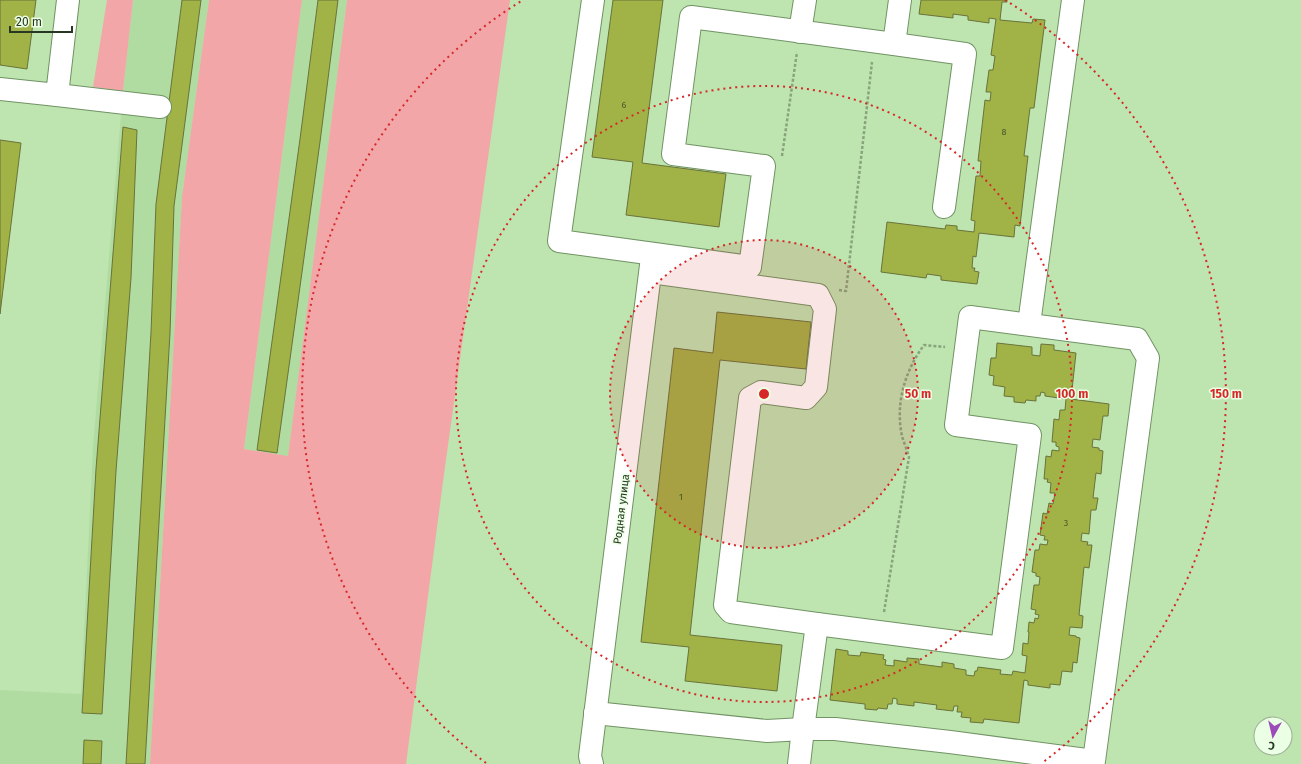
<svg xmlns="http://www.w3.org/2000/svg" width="1301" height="764" font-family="'Fira Sans',sans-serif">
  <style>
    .built { fill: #b1dca1 }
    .green { fill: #f2a6a8 }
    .building { fill: #a1b247; stroke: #69733a }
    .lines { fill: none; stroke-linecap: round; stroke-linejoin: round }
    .minor-casing { stroke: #709363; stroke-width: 24 }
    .path { stroke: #87a47c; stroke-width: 2.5; stroke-dasharray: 3 2; stroke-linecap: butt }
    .minor { stroke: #fff; stroke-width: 22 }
    .ring { fill: none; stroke: #d62828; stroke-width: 2; stroke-dasharray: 2 4 }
    .labels { text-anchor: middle; stroke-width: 3; stroke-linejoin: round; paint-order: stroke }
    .number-label { font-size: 9px; fill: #46562c }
    .street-label { font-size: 11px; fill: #283723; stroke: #ebffe4 }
    .centre { fill: #d62828; stroke: #ebffe4; stroke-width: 2 }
    .ring-label { font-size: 12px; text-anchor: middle; font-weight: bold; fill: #d62828; stroke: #ebffe4; stroke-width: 3; stroke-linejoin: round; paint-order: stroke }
  </style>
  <rect width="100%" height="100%" fill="#bee4b0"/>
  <g class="built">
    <path d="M133 0H209L182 197 150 764H0V690L81 694 93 447 123 91Z"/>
    <path d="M302 0H347L288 456 244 449Z"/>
  </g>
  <g class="green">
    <path d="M107 0H133L123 91 93 87Z"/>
    <path d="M209 0H302L244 449 288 456 347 0H510L444 474 406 764H150L182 197Z"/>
  </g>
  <g class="building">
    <path d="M0 0H36L27 69 0 65Z"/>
    <path d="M182 0H201L174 206 170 333 145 764H126L151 332 156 204Z"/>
    <path d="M318 0H338L320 142 277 453 257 450 300 139Z"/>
    <path d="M613 0H663L642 163 726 174 719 227 626 215 633 162 592 157Z"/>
    <path d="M921 0H1007V2H1002L1000 20 1032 23 1033 19 1045 20 1034 108H1030L1024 156H1028L1020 226 1015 225 1014 237 979 233 976 257 973 256 972 268H975L974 271 979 272 977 284 941 280V276L927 274 926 278 881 272 887 222 945 229 946 225 957 226V230L974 232 975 221 971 220 976 176H980L981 161H978L985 100 990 101 991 92H986L989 70H993L995 56 991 55 996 19 989 18V23L968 20V16L953 14V18L919 14Z"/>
    <path d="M123 127 137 130 131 278 116 471 102 714 82 713 96 469Z"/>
    <path d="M0 140 21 143 0 314Z"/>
    <path d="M717 312 811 322 806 369 720 360 690 635 782 645 777 691 685 681 689 647 641 642 674 348 713 353Z"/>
    <path d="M997 343 1032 347V355L1040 356 1041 344 1054 345V350L1076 353 1071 399 1109 404 1108 416H1103L1100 440 1093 439 1092 447 1099 448V450L1103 451 1101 474 1096 473 1093 498H1098L1096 510H1091L1089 534 1082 533 1081 541 1088 542 1087 545H1092L1089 568 1084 567 1079 615 1083 616 1082 628 1070 627 1069 635 1076 636V637L1080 638 1077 663 1073 662 1072 672 1062 671 1060 685 1050 684V688L1028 685V681L1024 680 1019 723 984 719 983 723 970 722 971 718 961 717 962 712H957L958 706H954L953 711 936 709 937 705 914 702V706L897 704V699L893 698 892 704H888L887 709 878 708 877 710 865 709V704L830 700 836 649 848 651V655L860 656 861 652 884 655 883 659 886 660 885 665 894 666V660L907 662V658L919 659V664L942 667V662L954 664V668L966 670V675L974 676 975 671H977L978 667 1001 670 1000 674 1012 675 1013 671 1025 673 1027 656 1022 655 1023 643 1028 644 1029 632H1028L1029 622 1034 623 1035 618 1038 619 1039 615 1035 614 1036 610 1031 609 1034 585H1039L1040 577 1036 576V573L1032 572 1035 550H1039L1040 544 1047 545 1048 540H1044L1045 536 1040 535 1043 513 1047 514 1049 503 1053 504 1055 493H1050L1051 483 1047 482 1048 479H1044L1046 456 1051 457 1052 450 1059 451V447L1056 446V442H1052L1054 419 1059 420 1060 410H1065L1066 399 1045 396V393L1041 392 1040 396H1036V401L1026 400 1025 403 1014 402V397L1004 396 1005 387 993 385 994 376 989 375 991 358H996Z"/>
    <path d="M84 740 102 741 101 764H83Z"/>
  </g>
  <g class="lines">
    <g class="minor-casing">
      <g id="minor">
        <path d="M593 0 559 241 750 267 764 166 673 154 691 17 894 44 900 0"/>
        <path d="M800 32 805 0"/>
        <path d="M894 44 965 54 944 207"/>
        <path d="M0 89 57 95 68 0"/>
        <path d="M57 95 160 107"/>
        <path d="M651 272 818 295 825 309 816 387 806 398 761 392 750 398 725 605 731 612 817 624"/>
        <path d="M970 317 1137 339 1148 358 1094 761 950 742 835 729H803L817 624 1002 648 1030 435 956 425Z"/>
        <path d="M1029 324 1073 0"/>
        <path d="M595 713 767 731 803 729 799 764"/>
        <path d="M592 764 590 756 652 257"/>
      </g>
    </g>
    <g class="path">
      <path d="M782 156 797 52"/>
      <path d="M839 290 846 291 872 62"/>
      <path d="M884 612 909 457C907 450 904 443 902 436 895 403 905 371 924 345L945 347"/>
    </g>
    <use href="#minor" class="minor"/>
  </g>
  <circle cx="764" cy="394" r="154" fill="#d62828" fill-opacity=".12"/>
  <g class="ring">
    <circle cx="764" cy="394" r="154"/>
    <circle cx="764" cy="394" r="308"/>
    <path d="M486 763A462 462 0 0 1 523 0M1005 0A462 462 0 0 1 1042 763"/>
  </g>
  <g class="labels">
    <g class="number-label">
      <text x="624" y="108">6</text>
      <text x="1004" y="135">8</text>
      <text x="681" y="500">1</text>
      <text x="1066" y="526">3</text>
    </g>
    <g class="street-label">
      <text transform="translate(621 509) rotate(-83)" y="4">Родная улица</text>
    </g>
  </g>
  <circle cx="764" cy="394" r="6" class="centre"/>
  <g class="ring-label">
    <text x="918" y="398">50 m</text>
    <text x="1072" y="398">100 m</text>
    <text x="1226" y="398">150 m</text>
  </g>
  <g transform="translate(1273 736) rotate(188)"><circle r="19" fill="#ebffe4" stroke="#9daf97"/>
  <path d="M0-3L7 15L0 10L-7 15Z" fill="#9e4ab9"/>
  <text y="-6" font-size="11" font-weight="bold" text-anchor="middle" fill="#283723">С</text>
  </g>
  <path d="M10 26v6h62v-6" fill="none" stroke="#283723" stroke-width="2"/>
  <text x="16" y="26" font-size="12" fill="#283723" stroke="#ebffe4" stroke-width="3" paint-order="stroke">20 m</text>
</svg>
